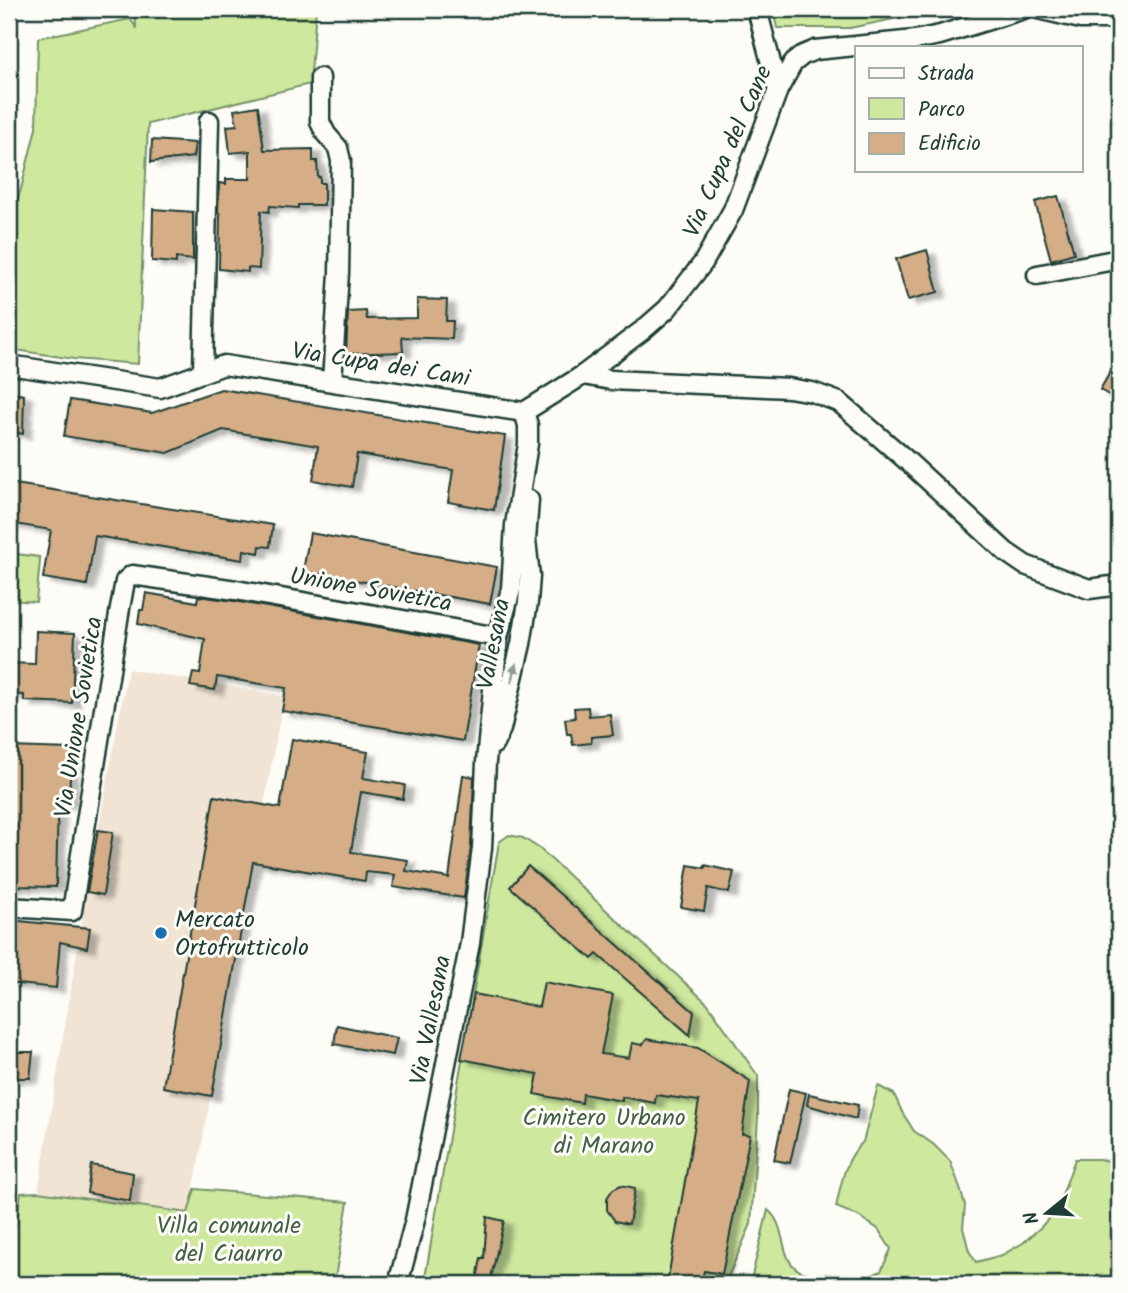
<svg xmlns="http://www.w3.org/2000/svg" width="1128" height="1293" font-family="Kalam,sans-serif">
  <style>
    .built { fill: #f1e4d5 }
    .green { fill: #cee89e; stroke: #769269; stroke-width: 2 }
    .building { fill: #d5ad86; stroke: #1f3d34; stroke-width: 2; filter: url(#shadow) }
    .lines { fill: none; stroke-linecap: round; stroke-linejoin: round }
    .street-casing { stroke: #1f3d34; stroke-width: 23 }
    .street { stroke: #fdfcf7; stroke-width: 18 }
    .oneway { fill: #8e9c96 }
    .poi-dot { fill: #1f6fb2; stroke: #fdfcf7; stroke-width: 2.5 }
    .labels { text-anchor: middle; stroke-width: 6; stroke-linejoin: round; paint-order: stroke }
    .street-label { font-size: 24px; fill: #1f3d34; stroke: #fdfcf7 }
    .poi-label { font-size: 24px; fill: #1f3d34; stroke: #fdfcf7; text-anchor: start }
    .park-label { font-size: 24px; fill: #425f49; stroke: #fdfcf7 }
  </style>
  <defs>
    <filter id="shadow"><feDropShadow dx="8" dy="4.5" stdDeviation="2" flood-color="#0004"/></filter>
  </defs>
  <rect width="100%" height="100%" fill="#fdfcf7"/>
  <filter id="ink" filterUnits="userSpaceOnUse"><feTurbulence type="fractalNoise" baseFrequency=".0143" numOctaves="2"/><feDisplacementMap in="SourceGraphic" scale="14" xChannelSelector="R" yChannelSelector="G"/><feConvolveMatrix kernelMatrix="1 2 1 2 8 2 1 2 1" color-interpolation-filters="sRGB"/></filter>
  <g filter="url(#ink)">
    <path class="built" d="M128 669 284 696 189 1214 38 1192 86 896Z"/>
    <g class="green">
      <path d="M135 9H316L310 84 148 124 138 364 74 359 9 349V225L21 189 36 128 38 38 130 19 136 27Z"/>
      <path d="M773 9H942L850 28H777Z"/>
      <path d="M9 553 39 557 40 561 36 602 9 600Z"/>
      <path d="M509 835 523 838 540 849 708 1004 758 1076V1117L751 1224 725 1284H424L499 842Z"/>
      <path d="M878 1086 894 1094 902 1112 914 1131 933 1144 950 1161 958 1182 965 1205 963 1228 969 1251 976 1262 1002 1255 1023 1243 1041 1227 1057 1209 1075 1159H1099L1119 1163V1284H1101L1098 1280 1072 1284H750L768 1210C783 1222 781 1244 789 1260 799 1279 821 1273 838 1275 845 1276 853 1279 860 1278 867 1277 875 1274 881 1271L891 1249 878 1229 858 1216 836 1207C841 1184 845 1158 863 1142Z"/>
      <path d="M195 1189 348 1202 334 1284H9V1268L21 1193 38 1192 188 1213Z"/>
    </g>
    <g class="building">
      <path d="M258 106 264 150 313 149V161H317L318 177H320V183H324V205H298V208L270 206 269 212 261 211 259 269 248 268V272L219 269 220 213H218L219 183 226 184V179H250V151L230 153 227 126 237 125 234 110Z"/>
      <path d="M152 140 195 143 193 157 151 162Z"/>
      <path d="M1058 196 1074 253 1051 260 1035 202Z"/>
      <path d="M153 209 193 212V260L176 258V263L152 261Z"/>
      <path d="M927 250 938 292 908 300 896 259Z"/>
      <path d="M417 299 447 300 446 321H453L452 339 402 337 403 352 346 354 348 312 366 311 367 319 417 318Z"/>
      <path d="M1119 356V401L1100 390Z"/>
      <path d="M221 389 505 436 494 510 448 502 453 470 357 454 352 487 313 480 318 446 223 430 168 453 64 436 70 400 152 413Z"/>
      <path d="M9 392 24 395 23 434 9 431Z"/>
      <path d="M9 483 273 525 270 547 260 546 259 553 244 550 243 560 95 536 87 585 43 578 51 530 9 523Z"/>
      <path d="M310 533 497 567 490 604 303 571Z"/>
      <path d="M146 593 197 602 198 596 234 601 479 645 463 741 282 711 286 688 217 677 215 690 190 686 193 673 200 674 205 639 138 624 140 610H143Z"/>
      <path d="M36 631 75 633 72 703 24 701V695L9 694V663L35 664Z"/>
      <path d="M588 707 589 716 610 714 613 735 591 737V743L573 745 571 734H567L565 719 575 718 574 708Z"/>
      <path d="M292 739 368 752 363 778 405 785 403 799 361 792 351 852 408 860 406 871 449 878 463 775 474 777 471 847 464 898 393 887 395 875 366 872 365 881 253 862 212 1096 163 1087 214 796 280 808Z"/>
      <path d="M9 747 71 749 69 803H58L56 887 9 886Z"/>
      <path d="M98 830 113 832 103 895 87 892Z"/>
      <path d="M688 865 705 868V865L734 872 729 893 708 888 704 911 681 907Z"/>
      <path d="M528 866 694 1012 690 1035 597 954 592 959 510 887Z"/>
      <path d="M9 920 90 928 87 948 60 942 56 988 9 983Z"/>
      <path d="M544 982 613 995 601 1054 629 1058 632 1043 642 1045 647 1039 698 1048 750 1081 742 1134 750 1135 722 1274 704 1271 701 1284H667L699 1101 656 1095 655 1103 622 1097V1101L583 1094 582 1103 534 1094 538 1074 461 1059 474 994 539 1007Z"/>
      <path d="M337 1025 397 1038 393 1055 334 1044Z"/>
      <path d="M9 1052H33L30 1078H9Z"/>
      <path d="M789 1089 806 1093 790 1163 774 1160Z"/>
      <path d="M809 1094 858 1105 856 1119 807 1105Z"/>
      <path d="M91 1165 133 1173 130 1201 87 1193Z"/>
      <path d="M621 1185 635 1188 629 1224 615 1221 607 1210V1198L613 1189Z"/>
      <path d="M487 1217 504 1221 490 1282 477 1279 481 1258H484Z"/>
    </g>
    <g class="lines">
      <g class="street-casing">
        <g id="street">
          <path d="M757 9 778 90"/>
          <path d="M1038 9 1081 19H1119"/>
          <path d="M320 78V122L326 134 338 148 341 161 339 273 332 381"/>
          <path d="M1037 275 1119 259"/>
          <path d="M9 365 160 388 224 365 524 412"/>
          <path d="M203 372 209 121"/>
          <path d="M583 375 611 380 789 388 812 392 839 402 904 458 1006 552 1025 565 1089 589 1119 585"/>
          <path d="M524 412 583 375 643 330 667 309 703 263 733 210 778 90 793 63 803 55 815 50 915 40 940 35 1024 9"/>
          <path d="M494 744 501 729 521 644 528 602 530 576 526 540 529 500"/>
          <path d="M9 907 72 911 119 614 125 581 132 575 236 590 498 637"/>
          <path d="M398 1284 415 1220 470 943 482 848 486 762 498 637 511 589 515 525 528 444V425L524 412"/>
        </g>
      </g>
      <use href="#street" class="street"/>
    </g>
    <defs><path id="oneway-solid" d="M-6-.8H1V-3.2L6.5 0L1 3.2V.8H-6Z" transform="scale(1.75)"/></defs>
    <use class="oneway" href="#oneway-solid" transform="translate(514 673) rotate(-76)"/>
  </g>
  <circle class="poi-dot" cx="161" cy="933" r="7"/>
  <g class="labels">
    <g class="street-label">
      <text transform="translate(727 151) rotate(-66)" y="8">Via Cupa del Cane</text>
      <text transform="translate(381 364) rotate(9)" y="8">Via Cupa dei Cani</text>
      <text transform="translate(371 589) rotate(10)" y="8">Unione Sovietica</text>
      <text transform="translate(493 644) rotate(-79)" y="8">Vallesana</text>
      <text transform="translate(78 717) rotate(-81)" y="8">Via Unione Sovietica</text>
      <text transform="translate(430 1020) rotate(-79)" y="8">Via Vallesana</text>
    </g>
    <g class="poi-label">
      <text x="175" y="927">Mercato<tspan x="175" dy="28">Ortofrutticolo</tspan></text>
    </g>
    <g class="park-label">
      <text x="604" y="1125">Cimitero Urbano<tspan x="604" dy="28">di Marano</tspan></text>
      <text x="229" y="1233">Villa comunale<tspan x="229" dy="28">del Ciaurro</tspan></text>
    </g>
  </g>
  <rect width="1128" height="1293" fill="none" stroke="#fdfcf7" stroke-width="35"/>
  <rect x="18" y="18" width="1093" height="1258" fill="none" stroke="#1f3d34" stroke-width="2.5" filter="url(#ink)"/>
  <rect x="855" y="46" width="228" height="126" fill="#fdfcf7" stroke="#a4b0a9" stroke-width="2"/>
  <rect x="869" y="68" width="35" height="10" fill="#fdfcf7" stroke="#a4b0a9" stroke-width="2"/>
  <text x="918" y="80" font-size="21" fill="#1f3d34">Strada</text>
  <rect x="869" y="98" width="35" height="21" fill="#cee89e" stroke="#a4b0a9" stroke-width="2"/>
  <text x="918" y="116" font-size="21" fill="#1f3d34">Parco</text>
  <rect x="869" y="133" width="35" height="21" fill="#d5ad86" stroke="#a4b0a9" stroke-width="2"/>
  <text x="918" y="150" font-size="21" fill="#1f3d34">Edificio</text>
  <g transform="translate(1047 1213) rotate(252)" stroke="#fdfcf7" stroke-width="5" paint-order="stroke">
  <path d="M0-5L12 26L0 18L-12 26Z" fill="#1f3d34"/>
  <text y="-10" font-size="19" font-weight="bold" text-anchor="middle" fill="#1f3d34">N</text>
  </g>
</svg>
